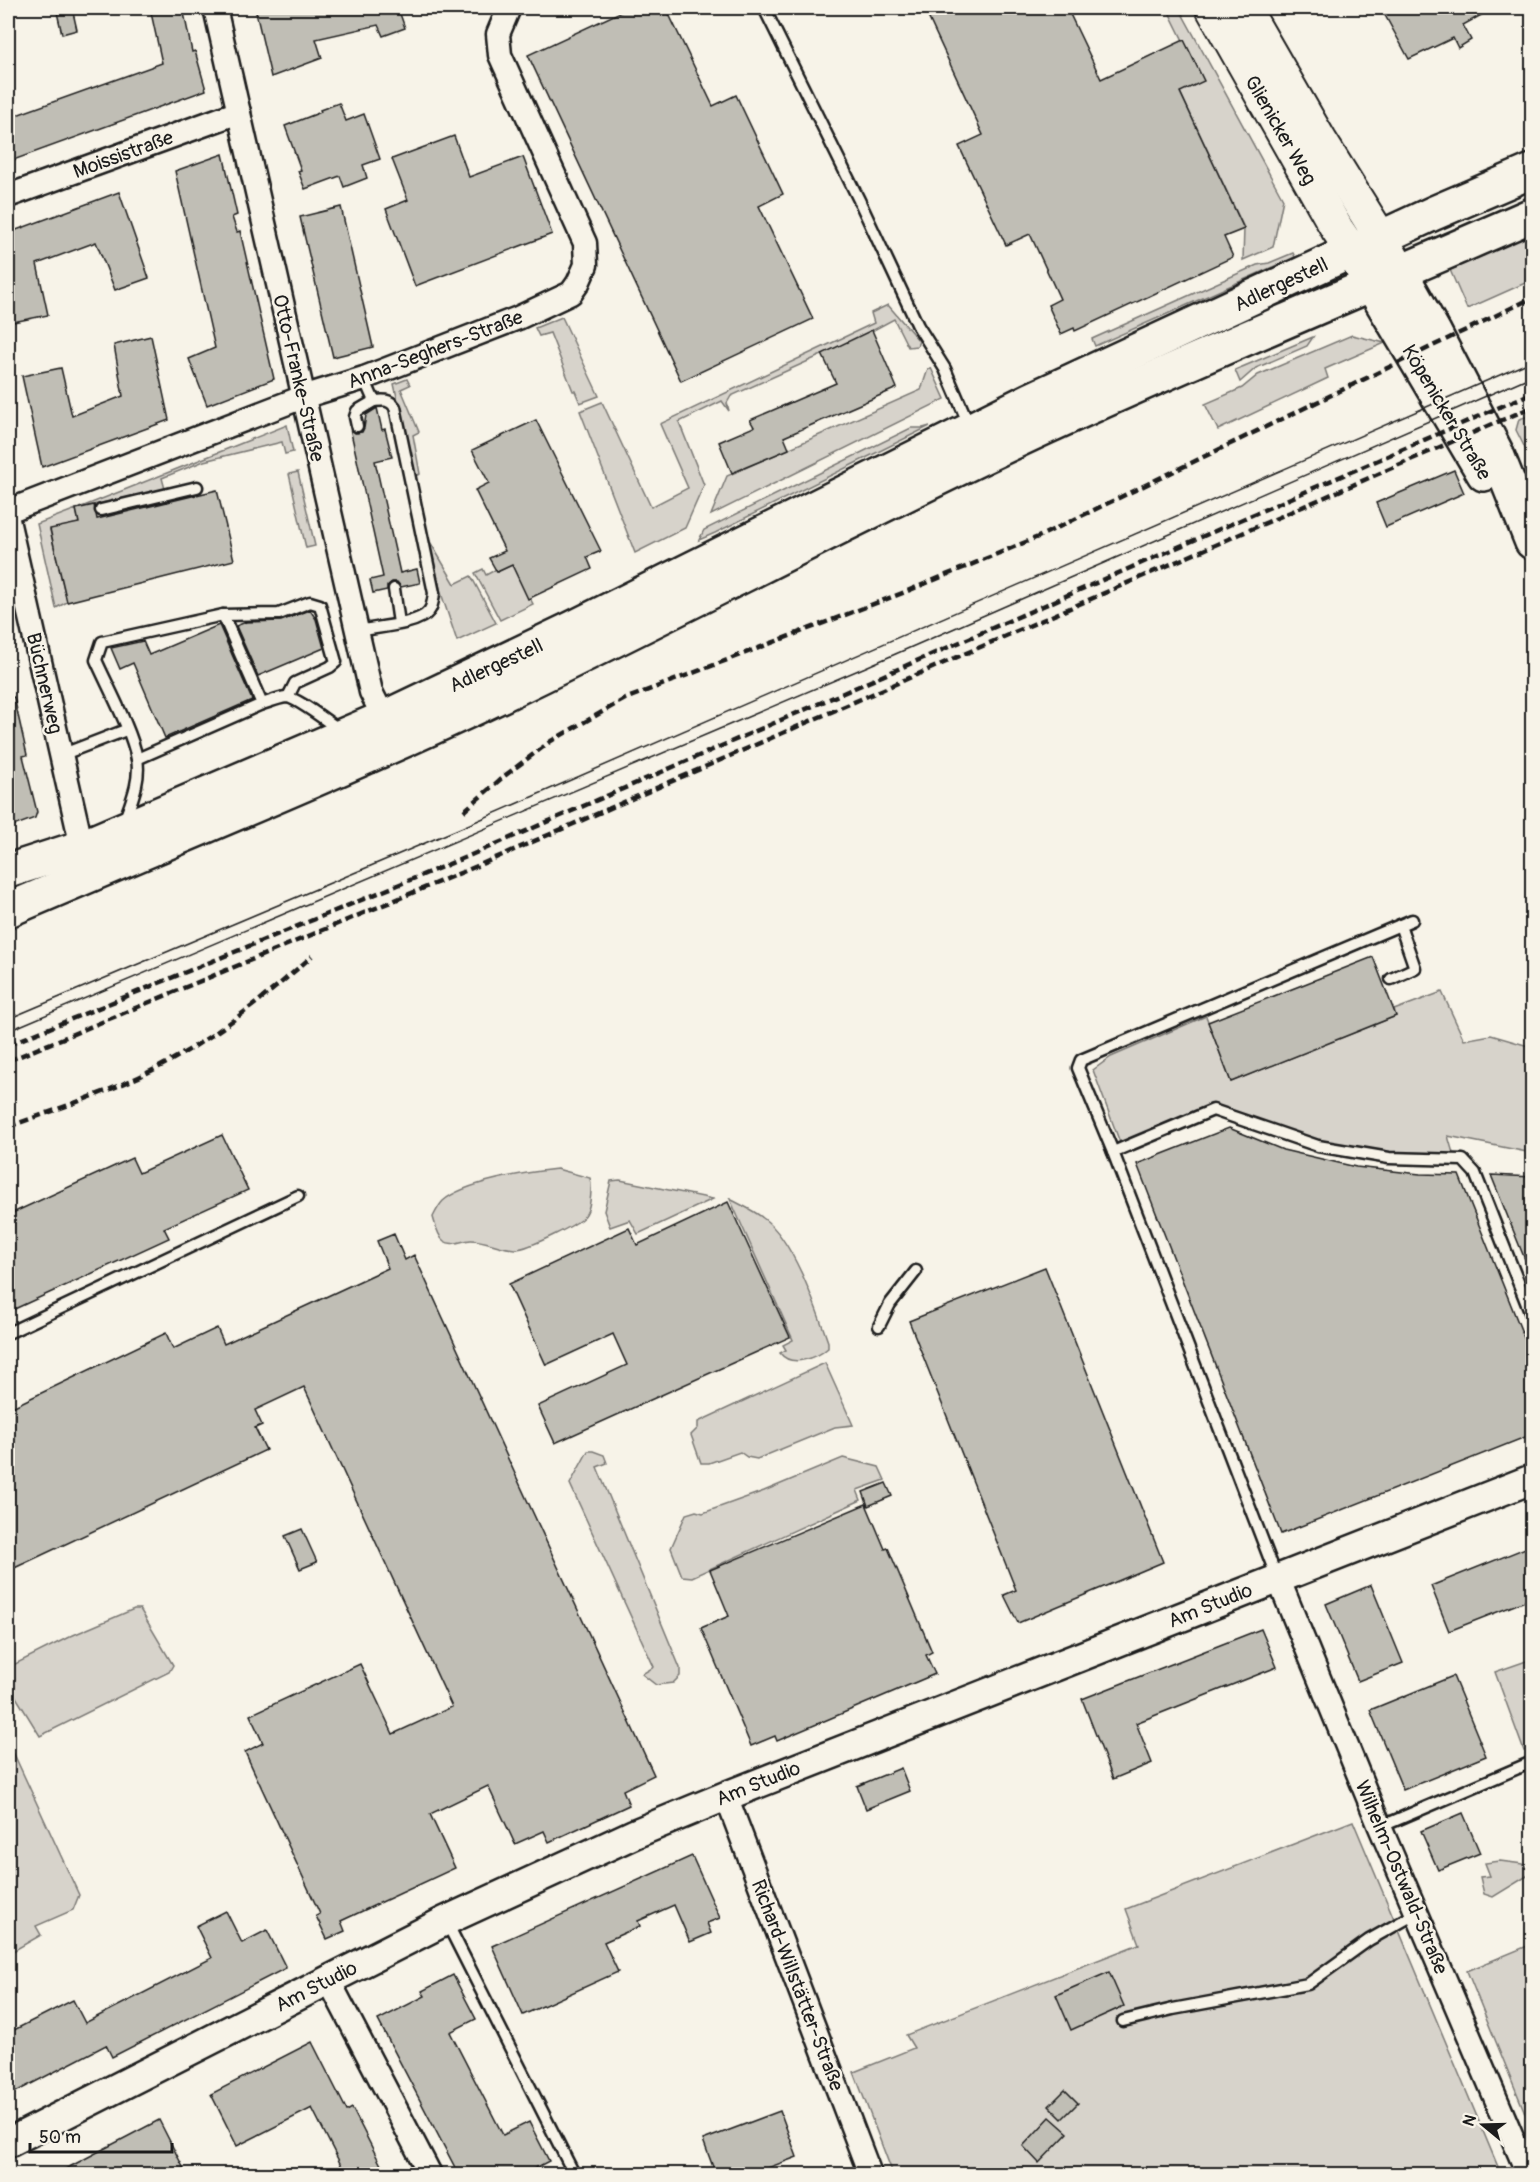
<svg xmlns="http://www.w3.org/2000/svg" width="1540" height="2182" font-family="Pangolin,sans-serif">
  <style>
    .green { fill: #d7d3cb; stroke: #7a7874; stroke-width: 1.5 }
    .building { fill: #c0beb5; stroke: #1c1c1c; stroke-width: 1.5 }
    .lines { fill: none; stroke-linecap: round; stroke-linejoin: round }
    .service-casing { stroke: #1c1c1c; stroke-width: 15 }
    .minor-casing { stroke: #1c1c1c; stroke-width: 27 }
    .tertiary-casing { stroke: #1c1c1c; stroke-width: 33 }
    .secondary-casing { stroke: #1c1c1c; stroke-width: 36 }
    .primary-casing { stroke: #1c1c1c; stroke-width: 38 }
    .service { stroke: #f7f3e8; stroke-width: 10 }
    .minor { stroke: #f7f3e8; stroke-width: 22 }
    .tertiary { stroke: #f7f3e8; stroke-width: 28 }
    .secondary { stroke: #f7f3e8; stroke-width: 32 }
    .primary { stroke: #f7f3e8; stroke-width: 33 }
    .tram { stroke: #1c1c1c; stroke-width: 1.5 }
    .rail { stroke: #1c1c1c; stroke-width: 4.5; stroke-dasharray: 9 4.5; stroke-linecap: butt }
    .labels { text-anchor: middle; stroke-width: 5; stroke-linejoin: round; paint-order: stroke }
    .street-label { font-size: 20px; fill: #1c1c1c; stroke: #f7f3e8 }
  </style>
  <rect width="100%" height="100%" fill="#f7f3e8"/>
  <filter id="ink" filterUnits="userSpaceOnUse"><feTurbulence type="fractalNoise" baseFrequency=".0167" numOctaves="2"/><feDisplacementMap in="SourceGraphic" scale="12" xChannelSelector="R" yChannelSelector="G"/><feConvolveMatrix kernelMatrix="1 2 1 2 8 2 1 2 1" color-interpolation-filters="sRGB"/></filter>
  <g filter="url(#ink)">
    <g class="green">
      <path d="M1167 8H1179L1283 199 1273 247 1243 260 1244 228 1180 92 1203 81Z"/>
      <path d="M1532 234V280L1467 309 1450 270Z"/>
      <path d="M1293 253 1295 257 1095 346 1092 339 1257 265 1269 263Z"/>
      <path d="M888 305 919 341 917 346 908 347 894 319 855 340 731 396 727 403 729 411 722 401 679 422 704 485 685 528 635 553 580 411 602 402 651 507 688 488 660 424 874 323 871 313Z"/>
      <path d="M562 317 599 396 580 403 575 391H573L550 333 539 336 535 328Z"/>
      <path d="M1352 335 1385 343 1325 369 1328 378 1218 430 1205 404 1242 388 1258 375Z"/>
      <path d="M1313 337 1307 346 1256 368 1240 382 1235 370Z"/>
      <path d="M931 368 945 399 711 515 727 476 921 390 928 369Z"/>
      <path d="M407 379 410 385 401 389 419 432 413 435 420 474 415 476 394 384Z"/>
      <path d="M1532 415V462L1516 430 1519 419Z"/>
      <path d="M287 425 293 452 285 454 282 442 204 461 162 478 165 489 79 508Z"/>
      <path d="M930 426 715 533 699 540 704 530 911 428H923Z"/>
      <path d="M298 472 315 546 306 548 289 474Z"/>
      <path d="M76 509 79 523 50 530 67 602 56 608 37 524Z"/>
      <path d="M429 540 455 584 471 576 496 623 457 641 441 593Z"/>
      <path d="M512 565 533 604 500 620 475 573 483 569 486 575 495 570 497 572Z"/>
      <path d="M1442 992 1464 1040 1491 1035 1532 1047V1153L1448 1136 1453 1153 1389 1158 1318 1146 1213 1110 1122 1148 1093 1070 1111 1057 1206 1016 1231 1082 1396 1016 1394 1010Z"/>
      <path d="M557 1169 590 1178C592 1187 591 1206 586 1214 581 1224 527 1249 516 1249 501 1249 486 1240 471 1240 462 1240 453 1247 444 1241 438 1237 435 1224 433 1217 436 1211 439 1205 443 1201 464 1182 528 1172 557 1169Z"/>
      <path d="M620 1180 713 1199 638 1234 630 1220 610 1227 604 1211 611 1181Z"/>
      <path d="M730 1199C741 1205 753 1210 763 1218 793 1239 816 1307 828 1342V1348C817 1358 791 1368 780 1353L786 1350 783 1345 793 1340Z"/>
      <path d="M825 1363 853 1425 835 1427 757 1459 747 1457 740 1452 709 1463H701L691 1435 698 1428V1422Z"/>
      <path d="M588 1451H593L604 1455 607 1463 597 1467 680 1668V1676L673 1683 656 1685 642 1674 654 1667 570 1484Z"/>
      <path d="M843 1458 879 1467 885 1480 857 1490 861 1500 692 1577 682 1576 671 1548 686 1514 696 1511 703 1513 764 1491Z"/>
      <path d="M134 1609H140L173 1665 169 1672 40 1736 8 1684V1674L13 1665 71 1636Z"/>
      <path d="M1532 1659V1748L1524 1751 1495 1672Z"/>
      <path d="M8 1741 79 1895 73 1910 36 1926 41 1935 8 1954Z"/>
      <path d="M1353 1821 1501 2174H893L854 2072 914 2048 906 2035 1139 1944 1126 1909Z"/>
      <path d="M1500 1861 1523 1864 1532 1870V1873L1493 1897 1484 1894 1480 1877 1490 1876 1485 1863Z"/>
      <path d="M1532 1944V2130L1467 1971Z"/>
    </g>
    <g class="building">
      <path d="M56 8H72L77 30 62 34Z"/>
      <path d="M150 8H183L192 52 195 51 206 90 8 162V118L162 63Z"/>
      <path d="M255 8H398L405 28 383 36 378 25 316 39 322 58 271 77Z"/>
      <path d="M629 8H666L713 106 736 95 783 194 759 206 813 319 681 381 528 55Z"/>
      <path d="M924 8H1067L1101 79 1184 40 1204 81 1180 92 1244 229 1224 237 1233 257 1075 331 1074 328 1061 334 1048 305 1060 299 1030 234 1006 245 959 146 983 135Z"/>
      <path d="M1381 8H1494L1463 25 1471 40 1458 48 1453 38 1409 59Z"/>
      <path d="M339 103 346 121 364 114 380 159 363 165 367 178 344 187 340 176 305 189 298 171 301 170 285 126 321 112 320 110Z"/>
      <path d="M454 136 469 177 523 157 552 234 415 286 386 209 408 200 392 159Z"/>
      <path d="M223 154 237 215 232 217 237 232 240 231 274 379 207 405 189 359 215 348 175 171Z"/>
      <path d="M119 192 149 278 115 290 96 242 37 264 48 315 8 323V233Z"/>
      <path d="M341 207 373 347 333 357 300 217Z"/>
      <path d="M872 330 897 388 784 437 789 449 732 473 719 442 754 427 750 420 836 383 822 354Z"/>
      <path d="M151 336 169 420 42 467 22 376 61 368 72 416 123 396 114 345Z"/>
      <path d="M377 408 382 430 385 429 392 457 375 461 400 573 417 569 420 583 401 587 397 582H392L387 586V590L373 593 370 580 383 577 350 428 355 433 362 432 364 428 366 415Z"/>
      <path d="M536 420 601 551 587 557 592 569 528 599 512 565 497 572 489 558 505 551 475 490 489 483 472 450Z"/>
      <path d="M1454 470 1464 493 1386 527 1376 503Z"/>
      <path d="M217 490 234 560 67 602 50 529 79 523 76 509 94 505 97 519Z"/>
      <path d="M310 610 316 619 324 648 258 676 236 626 246 622 281 621Z"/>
      <path d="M219 625 252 700 165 738 133 663 120 669 111 648 143 641 149 655Z"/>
      <path d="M14 697 27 755 23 756 37 812 35 818 8 828V698Z"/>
      <path d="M1373 957 1396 1016 1231 1082 1208 1022Z"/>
      <path d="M1229 1128 1283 1150 1356 1167 1420 1174 1459 1175 1533 1360V1434L1281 1534 1137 1164Z"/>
      <path d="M222 1135 248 1190 164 1228 169 1238 8 1312V1215L132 1158 139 1173Z"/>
      <path d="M1491 1175 1533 1177V1277H1532Z"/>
      <path d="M728 1202 790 1337 555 1443 538 1406 627 1365 613 1334 546 1365 509 1284 629 1228 637 1245Z"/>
      <path d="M394 1234 405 1260 414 1255 654 1775 623 1790 629 1805 549 1842 544 1831 515 1844 488 1786 430 1814 455 1868 341 1921 345 1931 327 1939 316 1916 320 1914 245 1752 263 1743 250 1715 360 1664 393 1734 452 1707 304 1387 255 1410 262 1425 255 1428 266 1450 8 1571V1409L166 1333 173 1349 217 1328 224 1344 388 1268 377 1241Z"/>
      <path d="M1045 1267 1163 1562 1018 1623 1004 1595 1016 1590 909 1321Z"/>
      <path d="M886 1483 892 1496 868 1506 863 1492Z"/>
      <path d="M866 1504 885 1549 888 1548 932 1652 926 1655 935 1674 777 1741 775 1736 751 1746 701 1628 729 1616 710 1570Z"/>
      <path d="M302 1529 317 1562 300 1569 285 1536Z"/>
      <path d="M1533 1545V1598L1449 1631 1431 1586Z"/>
      <path d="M1371 1585 1403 1663 1358 1681 1326 1604Z"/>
      <path d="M1261 1629 1277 1667 1136 1723 1152 1763 1113 1779 1082 1699Z"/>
      <path d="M1453 1676 1486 1756 1403 1790 1370 1710Z"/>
      <path d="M901 1768 910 1791 866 1809 857 1786Z"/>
      <path d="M1463 1813 1480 1853 1438 1870 1421 1831Z"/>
      <path d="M692 1856 720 1918 707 1923 711 1933 690 1942 674 1905 638 1921 640 1926 604 1942 618 1972 523 2015 492 1946Z"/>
      <path d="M226 1911 242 1943 267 1930 286 1968 112 2057 106 2045 8 2096V2033L73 2000 85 2023 212 1958 196 1926Z"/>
      <path d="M1109 1972 1124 2006 1071 2030 1056 1995Z"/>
      <path d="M453 1975 476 2019 450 2032 503 2135 529 2122 549 2161 522 2175H459L378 2020 425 1996 422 1991Z"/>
      <path d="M312 2042 347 2111 352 2108 386 2175H346L312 2108 237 2146 211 2094Z"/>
      <path d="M1065 2090 1078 2103 1062 2119 1049 2106Z"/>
      <path d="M780 2111 797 2157 749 2175H716L703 2140Z"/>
      <path d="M1050 2117 1068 2133 1039 2163 1023 2146Z"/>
      <path d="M159 2120 187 2175H54Z"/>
    </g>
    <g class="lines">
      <g class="service-casing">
        <g id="service">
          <path d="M764 8 859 200 918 326 945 369 970 427"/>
          <path d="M357 426 355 417 357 411 374 401"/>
          <path d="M101 510 197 487"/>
          <path d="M394 589 399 623"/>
          <path d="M358 631C375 627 419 625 429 611 433 606 433 599 434 593L395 407C389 399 383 400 374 401L364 378"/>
          <path d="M262 704C269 702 278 698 286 697 296 697 329 723 340 730"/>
          <path d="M61 755 126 730"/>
          <path d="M137 759 262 704 223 615"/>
          <path d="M124 822C131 802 141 780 137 759 132 731 108 687 96 660L102 642 223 615 279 614 310 602 320 605 336 662 330 667 295 683 288 697"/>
          <path d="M1391 979 1415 968 1400 925"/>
          <path d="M1113 1152 1078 1068 1081 1060 1412 920"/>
          <path d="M879 1326 890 1304 916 1271"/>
          <path d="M8 1333 298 1196"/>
          <path d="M1277 1578 1113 1152 1213 1110 1318 1146 1389 1158 1463 1160 1475 1173 1532 1317"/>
          <path d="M1380 1827 1532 1762"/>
          <path d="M446 1921 574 2174"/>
          <path d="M1123 2021 1173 2009 1308 1984 1369 1940 1417 1913"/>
        </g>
      </g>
      <g class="minor-casing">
        <g id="minor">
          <path d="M215 8 371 692 384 718"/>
          <path d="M8 196 239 112"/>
          <path d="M8 511 303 397 364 378 518 318 571 293 578 283 586 265 585 243 500 55 498 34 509 8"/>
          <path d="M8 520 82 847"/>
          <path d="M1278 1578 1380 1827 1528 2174"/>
          <path d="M726 1796 870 2174"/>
          <path d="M328 1979 430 2174"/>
        </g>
      </g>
      <g class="tertiary-casing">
        <path id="tertiary" d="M8 2143 445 1921 634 1834 726 1796 1532 1479"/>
      </g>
      <g class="secondary-casing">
        <g id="secondary">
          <path d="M1212 8 1337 229 1352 251"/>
          <path d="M1244 8 1320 140 1381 238"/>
        </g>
      </g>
      <g class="primary-casing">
        <g id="primary">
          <path d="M1390 254 1434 332 1496 452 1532 542"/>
          <path d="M1360 265 1484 474"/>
          <path d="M8 871 82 847 384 718 573 628 1030 400 1434 213 1532 171"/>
          <path d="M8 910C173 839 340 772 502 695 684 608 862 512 1046 427 1206 353 1370 286 1532 215"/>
        </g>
      </g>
      <use href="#service" class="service"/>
      <use href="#minor" class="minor"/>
      <use href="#tertiary" class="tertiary"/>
      <use href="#secondary" class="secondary"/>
      <use href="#primary" class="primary"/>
      <g class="tram">
        <path d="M8 1019 463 827 1532 361"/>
        <path d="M8 1031 868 666 1532 376"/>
      </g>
      <g class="rail">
        <path d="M464 811 503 777 551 741 625 699 905 592 1038 537 1532 298"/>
        <path d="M8 1045 471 855 1532 393"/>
        <path d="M8 1061 477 866 1532 407"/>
        <path d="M8 1127C49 1112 91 1098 132 1080 199 1050 258 1004 312 956"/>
      </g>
    </g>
  </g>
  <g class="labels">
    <g class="street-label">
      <text transform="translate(1281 130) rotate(60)" y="7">Glienicker Weg</text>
      <text transform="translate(123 154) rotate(-20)" y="7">Moissistraße</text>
      <text transform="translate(1281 284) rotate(-25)" y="7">Adlergestell</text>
      <text transform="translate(435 349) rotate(-21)" y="7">Anna-Seghers-Straße</text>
      <text transform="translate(299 378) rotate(77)" y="7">Otto-Franke-Straße</text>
      <text transform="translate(1447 412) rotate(59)" y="7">Köpenicker Straße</text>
      <text transform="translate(496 665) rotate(-25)" y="7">Adlergestell</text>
      <text transform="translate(45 683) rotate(77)" y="7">Büchnerweg</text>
      <text transform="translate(1210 1605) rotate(-22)" y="7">Am Studio</text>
      <text transform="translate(758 1783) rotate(-22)" y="7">Am Studio</text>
      <text transform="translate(1402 1877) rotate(67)" y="7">Wilhelm-Ostwald-Straße</text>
      <text transform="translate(798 1985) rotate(69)" y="7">Richard-Willstätter-Straße</text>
      <text transform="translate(316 1986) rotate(-27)" y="7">Am Studio</text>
    </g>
  </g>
  <rect width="1540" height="2182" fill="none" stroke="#f7f3e8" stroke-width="30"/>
  <rect x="15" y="15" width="1510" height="2152" fill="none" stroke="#1c1c1c" stroke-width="2" filter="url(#ink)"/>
  <g transform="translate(1483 2125) rotate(289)" stroke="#f7f3e8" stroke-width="4.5" paint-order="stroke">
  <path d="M0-4.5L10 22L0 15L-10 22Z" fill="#1c1c1c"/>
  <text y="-9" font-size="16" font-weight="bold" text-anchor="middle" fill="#1c1c1c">N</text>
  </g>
  <path d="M30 2143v9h142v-9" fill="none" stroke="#1c1c1c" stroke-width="3"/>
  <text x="39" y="2143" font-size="18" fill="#1c1c1c" stroke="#f7f3e8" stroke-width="4.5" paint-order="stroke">50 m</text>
</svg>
